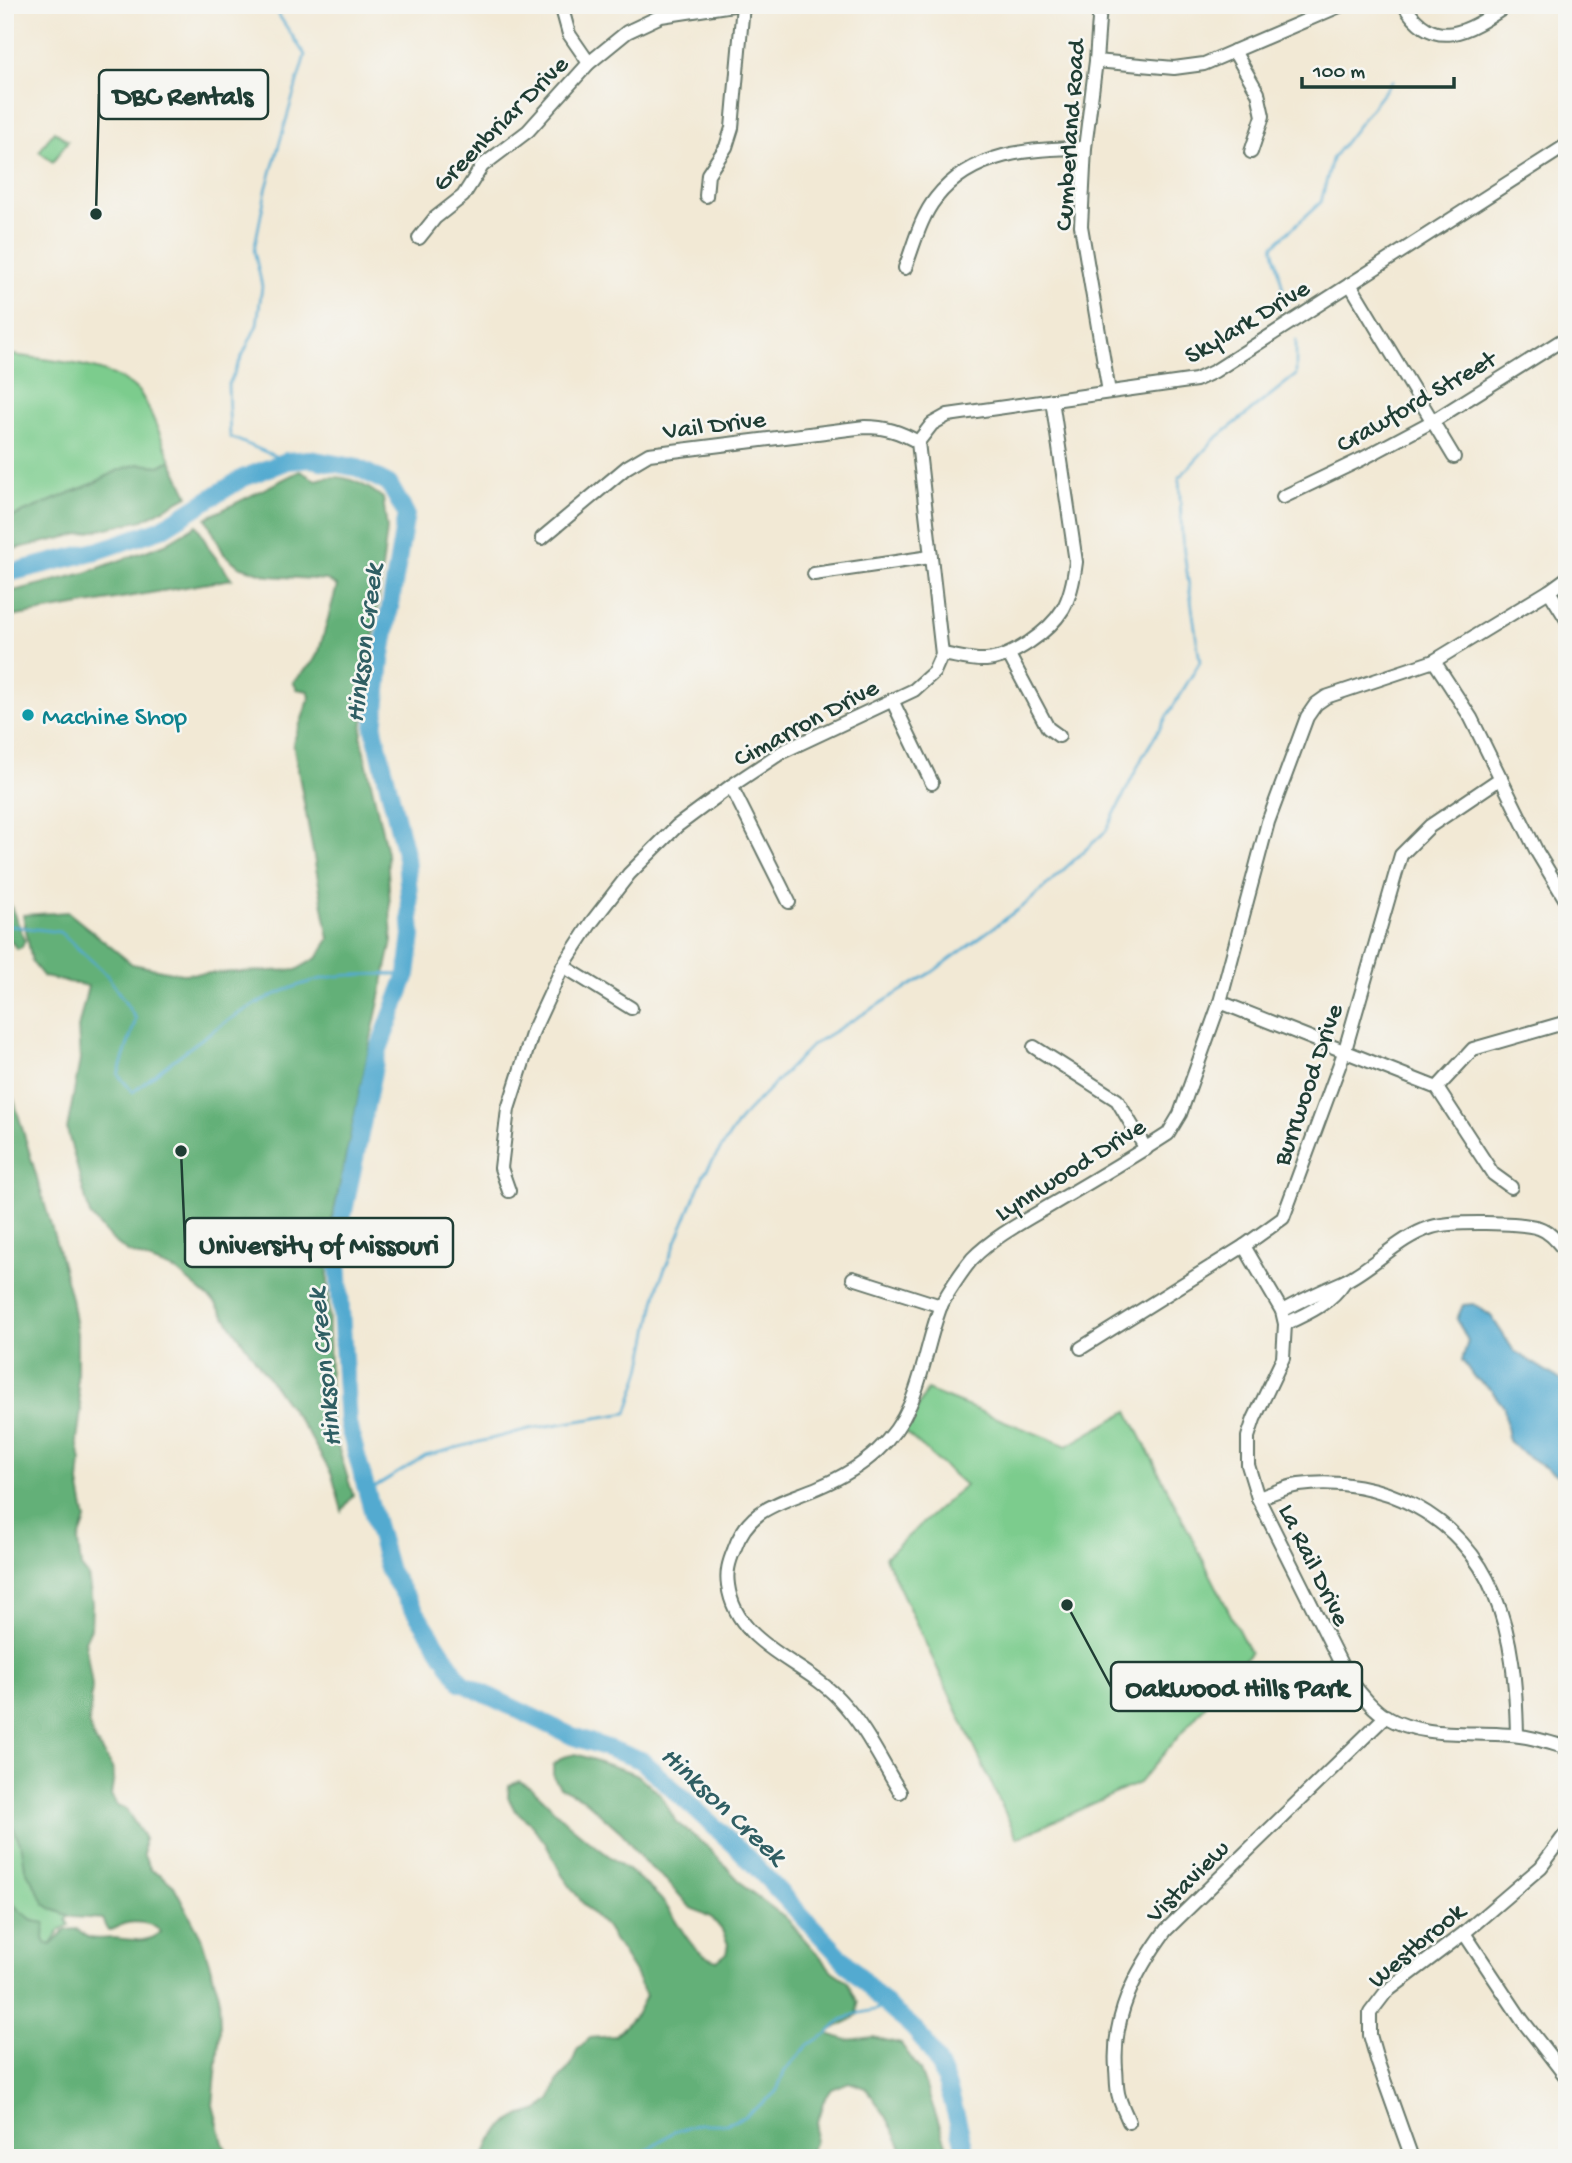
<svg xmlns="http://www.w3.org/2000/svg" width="1572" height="2163" font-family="'Gochi Hand',sans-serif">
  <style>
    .green { fill: #7bcc8d; stroke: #4d8460; stroke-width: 2 }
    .forest { fill: #64b078; stroke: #427656; stroke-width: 2 }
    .water { fill: #53aad0; stroke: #397482; stroke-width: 2 }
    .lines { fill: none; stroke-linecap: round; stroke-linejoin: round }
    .stream { stroke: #53aad0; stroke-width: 2.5 }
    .river { stroke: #53aad0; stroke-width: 18 }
    .minor-casing { stroke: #69796c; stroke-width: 16 }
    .minor { stroke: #fff; stroke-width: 12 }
    .culture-dot { fill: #0f9aa8; stroke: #f6f6f2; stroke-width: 2.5 }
    .labels { text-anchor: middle; stroke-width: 5; stroke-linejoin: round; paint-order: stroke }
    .street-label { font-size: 26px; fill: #1f3d34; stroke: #f6f6f2 }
    .culture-label { font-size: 26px; fill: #0d838f; stroke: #f6f6f2; text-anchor: start }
    .water-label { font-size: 28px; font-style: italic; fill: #2f5e63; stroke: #f6f6f2 }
    .leader { fill: none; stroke: #1f3d34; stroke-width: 2.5 }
    .callout-dot { fill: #1f3d34; stroke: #f6f6f2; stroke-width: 2.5 }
    .callout { fill: #f6f6f2; stroke: #1f3d34; stroke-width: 2.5 }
    .callout-label { font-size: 28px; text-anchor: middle; font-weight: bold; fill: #1f3d34 }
  </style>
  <rect width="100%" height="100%" fill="#f6f6f2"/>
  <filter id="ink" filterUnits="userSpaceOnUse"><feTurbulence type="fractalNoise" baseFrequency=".0143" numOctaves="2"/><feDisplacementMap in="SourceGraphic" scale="14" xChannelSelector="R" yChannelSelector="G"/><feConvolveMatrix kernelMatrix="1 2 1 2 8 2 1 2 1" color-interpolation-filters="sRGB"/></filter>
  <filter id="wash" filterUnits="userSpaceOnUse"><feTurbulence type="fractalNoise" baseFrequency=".00686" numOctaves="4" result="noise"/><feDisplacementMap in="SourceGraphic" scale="28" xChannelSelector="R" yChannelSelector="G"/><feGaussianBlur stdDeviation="1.57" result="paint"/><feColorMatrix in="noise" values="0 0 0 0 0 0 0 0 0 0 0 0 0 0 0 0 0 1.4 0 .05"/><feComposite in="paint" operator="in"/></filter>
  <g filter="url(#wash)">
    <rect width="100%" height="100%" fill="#f2e9d5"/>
    <g class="green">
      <path d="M54 131 68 141 53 162 39 152Z"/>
      <path d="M5 354C43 360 112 362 139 392 148 402 164 445 171 460L160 466 138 464 119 470 92 484 5 520Z"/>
      <path d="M927 1390 1067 1446 1128 1411 1250 1653 1139 1783 1017 1838 885 1557 965 1485 905 1432Z"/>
      <path d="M5 1775 74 1907 66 1920 69 1925 60 1930 51 1944 5 1954Z"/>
    </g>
    <g class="forest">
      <path d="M171 460 188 496 143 520 5 551V520L92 484 119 470 138 464 160 466Z"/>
      <path d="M300 471 316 480C340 471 364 483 383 498L387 529 361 738 387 853 392 941 327 1244 331 1424 353 1495 342 1511 332 1475 308 1433 215 1303 177 1271 128 1252 110 1238 90 1215 67 1130 80 1060 78 1028 88 986 44 977 32 962 23 915 68 912 132 964 182 974 296 970 318 957 329 939 293 743 310 697 308 691 297 689 293 682 313 662 319 651 337 586 327 580 269 576 239 566 224 554 206 518Z"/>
      <path d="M197 525 210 550 232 579 5 618V593L85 573 165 544Z"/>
      <path d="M5 893 25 940 22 947 17 949 5 934Z"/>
      <path d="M5 1070 58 1249 71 1298 77 1334V1384L81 1410 77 1440 81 1461 79 1483 86 1520 78 1542 81 1567 88 1576 92 1603 91 1628 85 1641 92 1686 89 1724 93 1737 112 1768 114 1777 111 1795 117 1805 125 1808 144 1837V1856L151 1870 161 1875 174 1886 201 1937 219 1995 220 2031 213 2105 223 2143 230 2158H5V1895L19 1910 34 1921 45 1923 44 1939 47 1944 51 1945 66 1930 77 1929C82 1932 85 1937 91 1938 98 1940 106 1938 113 1938 130 1939 147 1945 161 1932 153 1923 135 1920 123 1924 117 1927 115 1930 108 1930L103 1919 72 1917 54 1910 45 1904 25 1868 22 1848 15 1831 5 1815Z"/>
      <path d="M576 1754 636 1774 661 1795 676 1822 709 1848 746 1888 787 1919 832 1971 847 1981 858 2003 857 2015C849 2024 835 2024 828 2034L847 2040 873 2037 901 2044 920 2070 951 2158H907L886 2116 866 2088 849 2082 832 2089 823 2102 817 2122 814 2144 805 2158H484L490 2141 506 2124 522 2115 539 2110 551 2099 557 2082 572 2064 577 2050 590 2038 615 2036 636 2015 646 1996 634 1971 606 1927 585 1906 562 1875 546 1844 531 1824 514 1809 508 1797 509 1786 519 1781C541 1791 553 1812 572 1827 599 1851 631 1869 657 1895 679 1916 685 1952 717 1961L726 1954 728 1944 722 1930 712 1918 690 1907 667 1881 644 1862 622 1833 584 1799 560 1787 553 1776V1765L563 1757Z"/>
    </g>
    <path class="water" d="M1474 1304 1491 1316 1514 1351 1567 1384V1485L1563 1479 1524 1454 1508 1441 1504 1407 1491 1390 1474 1377 1462 1360 1468 1341 1457 1319 1463 1305Z"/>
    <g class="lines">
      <g class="stream">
        <path d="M272 5 305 55 266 190 254 250 262 286 257 325 228 386 230 437 287 461"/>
        <path d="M1287 306 1273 246 1321 202 1332 159 1393 80"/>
        <path d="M5 929 11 926 60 932 107 975 136 1019 118 1075 133 1092C191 1046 257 989 332 977 356 973 383 975 407 974"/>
        <path d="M367 1492 425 1456 529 1429 627 1413 641 1370 659 1283 704 1174 742 1117 812 1045 934 971 1027 903 1106 831 1143 756 1200 662 1182 538 1179 478 1214 440 1296 375V340"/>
        <path d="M636 2158 673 2132 699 2124H726L744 2117 776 2093 784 2072 809 2044 827 2034 842 2020 856 2014 888 2007"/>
      </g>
      <path class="river" d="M5 574 100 550 161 529 243 478 287 461 310 459 358 468 389 484 406 514 381 660 374 729 406 857 412 935 407 974 376 1057 337 1245 348 1424 389 1571 462 1683 570 1735 641 1760 739 1849 888 2007C896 2014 905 2020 913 2028 947 2063 955 2112 967 2158"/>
    </g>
  </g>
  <g filter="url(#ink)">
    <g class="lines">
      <g class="minor-casing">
        <g id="minor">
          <path d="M561 5 569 34 589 63"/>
          <path d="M1100 5 1096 61 1085 148 1081 226 1109 392"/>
          <path d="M1404 5C1435 55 1470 30 1508 5"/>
          <path d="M1234 51 1258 93 1263 116 1251 152"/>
          <path d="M1096 61 1174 68 1204 64 1342 5"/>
          <path d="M706 196 708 174 726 147 732 128 743 5"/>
          <path d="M419 238 435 218 463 196 482 166 528 131 589 63 627 32 661 16 733 5"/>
          <path d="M905 268C914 245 920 218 936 198 972 152 1031 148 1085 148"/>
          <path d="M1350 284 1454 457"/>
          <path d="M918 442 932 424 948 415 1196 380 1215 371 1567 145"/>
          <path d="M1283 497 1362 459 1433 421 1567 337"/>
          <path d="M542 538 627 467 649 454 865 427C886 427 900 432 918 442"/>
          <path d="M814 574 930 557"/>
          <path d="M1549 591 1567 620"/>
          <path d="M942 654C956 656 972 661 986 660 1012 658 1049 632 1063 609 1071 595 1074 578 1076 562L1052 400"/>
          <path d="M1009 655 1048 728 1059 736"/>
          <path d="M1434 661 1471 718 1537 852 1567 902"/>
          <path d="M892 700 932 783"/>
          <path d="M731 786 789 902"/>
          <path d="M563 966 631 1008"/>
          <path d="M1220 1002 1437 1088 1493 1174 1511 1187"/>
          <path d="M1034 1047 1117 1100 1146 1149"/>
          <path d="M1437 1088 1473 1049 1567 1022"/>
          <path d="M509 1191 501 1168 508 1109 533 1031 563 966 591 923 629 874 677 826 731 786 782 752 914 690 934 672 942 654 918 442"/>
          <path d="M1244 1246 1282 1311 1285 1324 1283 1358 1254 1419 1248 1437V1465L1258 1498 1348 1678C1359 1691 1371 1708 1386 1717 1426 1740 1476 1730 1520 1736 1536 1738 1551 1743 1567 1748"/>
          <path d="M853 1278 941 1306"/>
          <path d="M1282 1311C1302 1300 1324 1290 1345 1281 1375 1266 1399 1237 1432 1227 1451 1221 1520 1222 1539 1228 1551 1232 1559 1244 1567 1253"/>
          <path d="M1285 1324C1309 1313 1331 1303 1345 1281"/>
          <path d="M1081 1348 1244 1246 1283 1218 1345 1050 1401 855 1430 826 1501 778"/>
          <path d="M1258 1498C1271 1494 1285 1487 1299 1485 1380 1474 1463 1516 1494 1594 1513 1639 1516 1687 1517 1735"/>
          <path d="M900 1792C881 1761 865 1726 839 1699 803 1660 736 1646 728 1585 726 1572 729 1562 734 1550 749 1506 782 1503 819 1487 840 1478 860 1467 877 1451 921 1411 921 1360 940 1308 945 1296 963 1270 972 1259 991 1239 1022 1222 1046 1208 1087 1184 1128 1160 1168 1134L1180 1114 1220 1002 1268 822 1307 717 1316 704 1326 697 1434 661 1549 591 1567 578"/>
          <path d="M1464 1933 1522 2020 1567 2078"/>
          <path d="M1129 2122C1126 2114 1121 2105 1119 2097 1116 2088 1117 2078 1116 2069 1112 2016 1135 1972 1166 1930L1386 1716"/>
          <path d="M1412 2158 1378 2063 1370 2035V2013L1386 1992 1464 1933 1541 1867 1567 1832"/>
        </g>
      </g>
      <use href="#minor" class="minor"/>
    </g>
  </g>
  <circle class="culture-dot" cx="28" cy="715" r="7"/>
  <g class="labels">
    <g class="street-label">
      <text transform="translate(499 122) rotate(-45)" y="9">Greenbriar Drive</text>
      <text transform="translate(1068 135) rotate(-86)" y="9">Cumberland Road</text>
      <text transform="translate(1246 320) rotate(-31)" y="9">Skylark Drive</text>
      <text transform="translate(1415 400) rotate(-30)" y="9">Crawford Street</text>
      <text transform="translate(714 423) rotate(-7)" y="9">Vail Drive</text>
      <text transform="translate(805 721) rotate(-28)" y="9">Cimarron Drive</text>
      <text transform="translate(1306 1084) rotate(-71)" y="9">Burrwood Drive</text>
      <text transform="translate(1069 1168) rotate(-32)" y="9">Lynnwood Drive</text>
      <text transform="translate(1316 1564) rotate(64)" y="9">La Rail Drive</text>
      <text transform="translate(1186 1880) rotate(-45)" y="9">Vistaview</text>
      <text transform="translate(1415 1944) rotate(-40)" y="9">Westbrook</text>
    </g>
    <g class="culture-label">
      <text x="42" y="724">Machine Shop</text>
    </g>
    <g class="water-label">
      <text transform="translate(362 643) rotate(-83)" y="10">Hinkson Creek</text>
      <text transform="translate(322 1368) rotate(-96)" y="10">Hinkson Creek</text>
      <text transform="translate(725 1804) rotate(43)" y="10">Hinkson Creek</text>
    </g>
  </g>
  <path class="leader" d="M96 214L99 94M181 1151L185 1243M1067 1605L1111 1687"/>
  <g class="callout-dot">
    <circle cx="96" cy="214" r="7"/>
    <circle cx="181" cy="1151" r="7"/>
    <circle cx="1067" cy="1605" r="7"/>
  </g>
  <g class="callout">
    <rect x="99" y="70" width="169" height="49" rx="7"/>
    <rect x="185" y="1218" width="268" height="49" rx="7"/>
    <rect x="1111" y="1662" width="251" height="49" rx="7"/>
  </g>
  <g class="callout-label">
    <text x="183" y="104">DBC Rentals</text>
    <text x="319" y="1253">University of Missouri</text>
    <text x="1237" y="1696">Oakwood Hills Park</text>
  </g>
  <rect width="1572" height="2163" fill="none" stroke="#f6f6f2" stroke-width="28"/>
  <path d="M1302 77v10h152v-10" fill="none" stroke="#1f3d34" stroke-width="3.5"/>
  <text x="1313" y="77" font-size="21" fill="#1f3d34" stroke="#f6f6f2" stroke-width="5" paint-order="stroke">100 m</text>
</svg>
